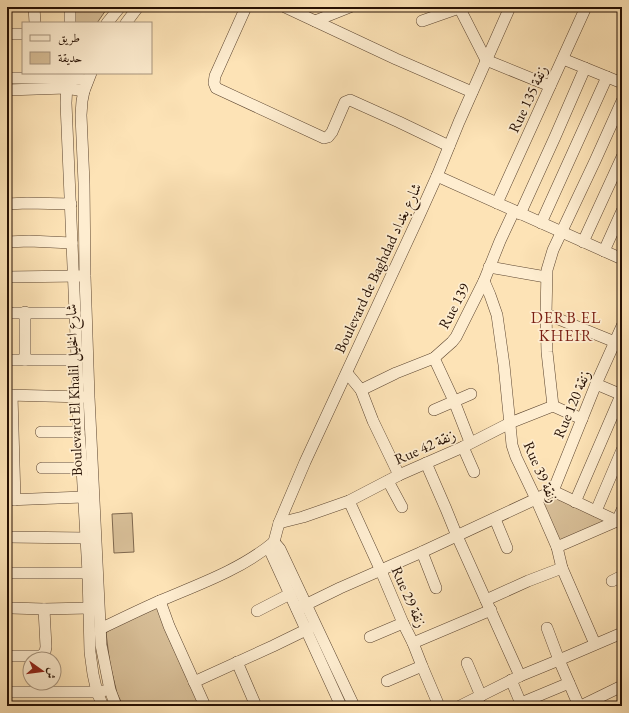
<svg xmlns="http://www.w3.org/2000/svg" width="629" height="713" font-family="'EB Garamond',Amiri,serif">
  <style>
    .green { fill: #d8bf98; stroke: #7f684e }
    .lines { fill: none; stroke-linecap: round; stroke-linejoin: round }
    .minor-casing { stroke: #5c4530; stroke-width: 12 }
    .minor { stroke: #feedd0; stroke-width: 11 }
    .labels { text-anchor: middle; stroke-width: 3.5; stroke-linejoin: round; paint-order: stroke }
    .street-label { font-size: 15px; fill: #261003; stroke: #feedd0 }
    .neighbourhood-label { font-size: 16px; letter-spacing: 1px; fill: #7a1f14; stroke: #feedd0 }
  </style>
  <rect width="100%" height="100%" fill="#fde3b6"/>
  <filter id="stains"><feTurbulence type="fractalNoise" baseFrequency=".005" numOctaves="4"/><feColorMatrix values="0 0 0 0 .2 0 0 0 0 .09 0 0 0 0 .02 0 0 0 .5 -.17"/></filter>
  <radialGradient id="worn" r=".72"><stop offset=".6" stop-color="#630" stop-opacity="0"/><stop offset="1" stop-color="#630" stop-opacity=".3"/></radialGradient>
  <g class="green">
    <path d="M74 7H108L97 23H74Z"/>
    <path d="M554 495 608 521 558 544 539 502Z"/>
    <path d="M132 513 134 552 114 553 112 514Z"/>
    <path d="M159 602 204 706H123L117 693 110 665 106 633 123 618Z"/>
  </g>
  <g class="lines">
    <g class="minor-casing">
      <g id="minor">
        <path d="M34 7 35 23"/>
        <path d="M246 7 215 76 214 83 216 88 324 138 328 137 332 132 345 102 350 100 399 122 449 146"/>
        <path d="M285 7 396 59 472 92"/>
        <path d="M459 7 486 60 550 86"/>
        <path d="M315 21 350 7"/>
        <path d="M422 21 459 8"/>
        <path d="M70 23V7"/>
        <path d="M107 23 120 7"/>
        <path d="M126 23 138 7"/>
        <path d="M7 34H23"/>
        <path d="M563 59 622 83"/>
        <path d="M70 73 67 83 66 103 77 360 79 432 82 468 88 573 90 652 93 674 97 692 103 706"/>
        <path d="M91 73 84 91 82 101 81 115 84 183 85 276 89 397 101 645 110 690 116 706"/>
        <path d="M7 78H68L87 80"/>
        <path d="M7 90 66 88 84 91"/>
        <path d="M437 176 622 259"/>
        <path d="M497 203 586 7"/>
        <path d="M7 204 27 203 71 204"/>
        <path d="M520 214 555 137 585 68"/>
        <path d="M541 223 607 77"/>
        <path d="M7 242 29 241 72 243"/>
        <path d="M583 242 622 157"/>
        <path d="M604 251 622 211"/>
        <path d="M489 267 546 277"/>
        <path d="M7 277 80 276"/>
        <path d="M484 281 490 295 497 315 504 365 512 445 516 457 536 499 557 547 562 568 595 644"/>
        <path d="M14 313H75"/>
        <path d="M546 314 615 342"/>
        <path d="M434 358 454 401 470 442"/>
        <path d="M7 360H77"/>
        <path d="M25 360V312"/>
        <path d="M347 373 361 390 373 421 399 475"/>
        <path d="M596 384 622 395"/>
        <path d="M361 390 396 373 434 358 452 342 456 337 484 281 500 241 514 211"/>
        <path d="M7 395 84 397"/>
        <path d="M12 395 15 500"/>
        <path d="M553 406 547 352 546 314 547 270 553 250 595 161 622 101"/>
        <path d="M434 410 471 394"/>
        <path d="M41 432H79"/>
        <path d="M463 447 474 472"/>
        <path d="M426 463 446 509 457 536 520 676"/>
        <path d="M42 468H82"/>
        <path d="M388 481 402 507"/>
        <path d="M553 491 596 384 622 326"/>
        <path d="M553 491 621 523"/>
        <path d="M7 500 83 497"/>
        <path d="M349 501 381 571 403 623 413 643 422 666 439 706"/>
        <path d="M575 502 622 393"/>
        <path d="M596 511 622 450"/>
        <path d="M495 519 507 548"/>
        <path d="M279 523 303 517 349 501 399 475 463 447 510 423 553 406 582 419"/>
        <path d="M7 537 86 538"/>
        <path d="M274 542 280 549 354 706"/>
        <path d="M557 547 617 521 622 510"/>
        <path d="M422 552 436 588"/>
        <path d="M7 573H88"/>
        <path d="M612 581 622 576"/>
        <path d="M486 600 528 581 562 568"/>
        <path d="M160 601 169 626 205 706"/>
        <path d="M11 608 44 609 89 608"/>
        <path d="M297 609 340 588 422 552 553 491"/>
        <path d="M257 611 290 594"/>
        <path d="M547 628 559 660 579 706"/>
        <path d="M100 629C121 619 141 609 162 600 200 584 242 569 274 542"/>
        <path d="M370 637 403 623"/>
        <path d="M413 643 491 610"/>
        <path d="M7 656H41L45 652 46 647 44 609"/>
        <path d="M237 662 256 706"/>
        <path d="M467 663 481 696"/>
        <path d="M511 680 522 706"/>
        <path d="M387 681 422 666"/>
        <path d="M194 682 273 646 312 627"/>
        <path d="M7 692H97L103 691"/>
        <path d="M521 703 569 683"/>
        <path d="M341 706 271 553 279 523 305 462 419 216 437 176 459 122 510 7"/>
        <path d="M460 706 520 676 559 660 622 633"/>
        <path d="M581 706 622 686"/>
      </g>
    </g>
    <use href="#minor" class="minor"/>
  </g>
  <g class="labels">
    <g class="street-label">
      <text transform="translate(528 99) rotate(-65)" y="5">Rue 135 زنقة</text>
      <text transform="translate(378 268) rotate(-65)" y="5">Boulevard de Baghdad شارع بغداد</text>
      <text transform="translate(454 306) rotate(-62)" y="5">Rue 139</text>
      <text transform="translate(74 390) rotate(-92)" y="5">Boulevard El Khalil شارع الخليل</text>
      <text transform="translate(572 404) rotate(-67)" y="5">Rue 120 زنقة</text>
      <text transform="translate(425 447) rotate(-24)" y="5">Rue 42 زنقة</text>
      <text transform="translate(541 472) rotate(66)" y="5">Rue 39 زنقة</text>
      <text transform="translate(409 597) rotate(66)" y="5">Rue 29 زنقة</text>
    </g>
    <g class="neighbourhood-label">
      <text x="566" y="323">DERB EL<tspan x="566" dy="18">KHEIR</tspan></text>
    </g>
  </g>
  <rect width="629" height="713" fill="none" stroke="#fde3b6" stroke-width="24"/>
  <rect x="8" y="8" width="613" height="697" fill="none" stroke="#261003" stroke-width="2"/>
  <rect x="12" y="12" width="605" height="689" fill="none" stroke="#261003"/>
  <rect x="22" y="22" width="130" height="52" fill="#feedd0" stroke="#a8957e"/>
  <rect x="30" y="35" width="20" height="6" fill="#feedd0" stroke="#a8957e"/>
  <text x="58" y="42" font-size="12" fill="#261003">طريق</text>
  <rect x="30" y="52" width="20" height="12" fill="#d8bf98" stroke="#a8957e"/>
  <text x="58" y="62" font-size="12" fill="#261003">حديقة</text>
  <g transform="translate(42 671) rotate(104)"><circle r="19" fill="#feedd0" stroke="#a8957e"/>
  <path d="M0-3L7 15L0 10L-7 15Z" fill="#8f2418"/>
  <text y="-6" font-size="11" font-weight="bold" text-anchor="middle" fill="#261003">ش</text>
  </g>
  <rect width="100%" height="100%" filter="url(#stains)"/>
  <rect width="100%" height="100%" fill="url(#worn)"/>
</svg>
